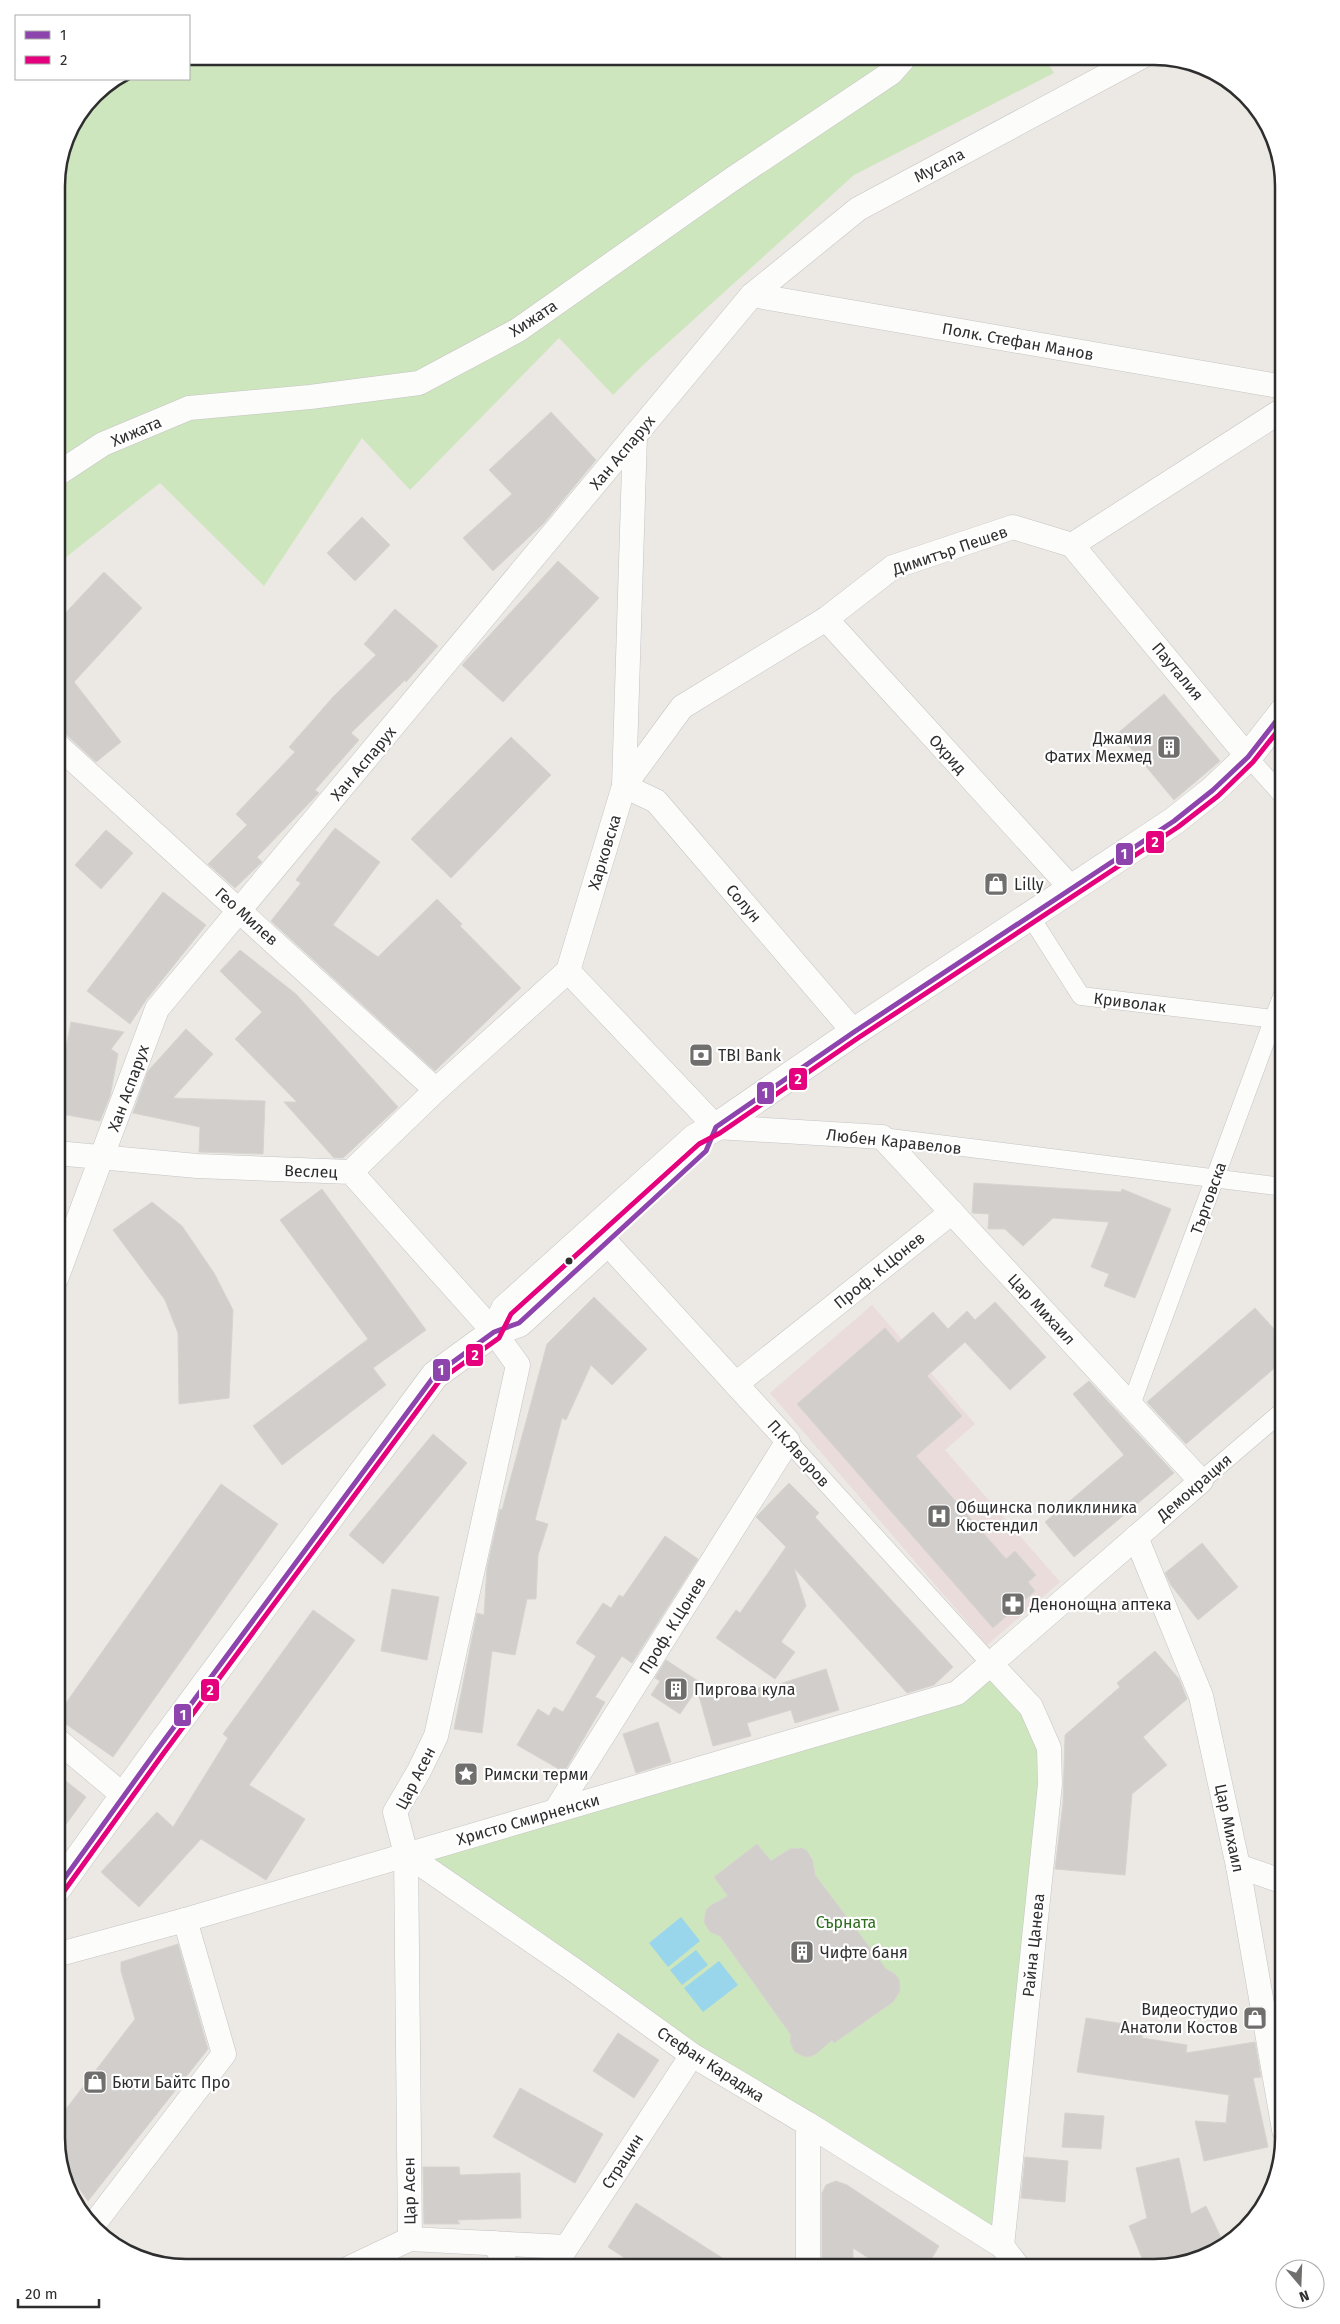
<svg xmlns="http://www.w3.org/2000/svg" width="1340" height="2324" font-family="'Fira Sans',sans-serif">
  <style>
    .medical { fill: #e9dcdb }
    .green { fill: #cee6be }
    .water { fill: #99d6ec }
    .building { fill: #d1cecb; stroke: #d7d4d0 }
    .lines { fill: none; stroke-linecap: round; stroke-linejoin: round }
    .pedestrian-casing { stroke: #c5c4c5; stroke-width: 19 }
    .minor-casing { stroke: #c5c4c5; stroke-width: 25 }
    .secondary-casing { stroke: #c5c4c5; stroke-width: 29 }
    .pedestrian { stroke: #fcfcfb; stroke-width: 18 }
    .minor { stroke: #fcfcfb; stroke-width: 24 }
    .secondary { stroke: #fcfcfb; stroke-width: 28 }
    .bus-1-casing { stroke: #fff; stroke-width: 9 }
    .bus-2-casing { stroke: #fff; stroke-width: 9 }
    .bus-1 { stroke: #8e44ad; stroke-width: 5 }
    .bus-2 { stroke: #e5007d; stroke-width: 5 }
    .bus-dot { fill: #2e2e2e; stroke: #fff; stroke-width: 2 }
    .labels { text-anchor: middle; stroke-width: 4.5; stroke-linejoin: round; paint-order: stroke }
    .street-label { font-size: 16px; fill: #2e2e2e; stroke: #fff }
    .poi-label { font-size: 16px; fill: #2e2e2e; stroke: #fff; text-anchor: start }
    .park-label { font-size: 16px; fill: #2c6e1b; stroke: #fff }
    .rim { fill: none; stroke: #2e2e2e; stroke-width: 2.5 }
    .line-badge { stroke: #fff; stroke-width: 2 }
    .badge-label { font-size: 14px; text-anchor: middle; font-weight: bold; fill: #fff }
  </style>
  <rect width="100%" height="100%" fill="#ece8e4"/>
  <path class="medical" d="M872 1305 975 1424 945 1450 1060 1582 987 1645 770 1393Z"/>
  <g class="green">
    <path d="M189 56 1044 57 1054 73 854 175 641 367 613 395 559 338 410 490 362 438 264 586 160 483 56 565 57 178 70 129 94 94 117 79H189Z"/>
    <path d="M991 1664 1049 1748 1002 2246 406 1854 957 1693Z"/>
  </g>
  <g class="water">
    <path d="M681 1917 700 1941 668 1967 649 1943Z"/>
    <path d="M696 1950 708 1965 682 1985 670 1970Z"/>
    <path d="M719 1961 738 1985 703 2012 684 1988Z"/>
  </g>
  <g class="building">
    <path d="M551 412 596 460 544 523 493 571 463 538 512 494 489 470Z"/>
    <path d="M362 517 390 545 355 581 327 553Z"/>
    <path d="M558 561 599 598 503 702 462 665Z"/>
    <path d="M104 572 142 608 74 682 121 742 96 762 56 725V623Z"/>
    <path d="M395 609 438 646 406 682 405 680 351 733 359 740 315 790 319 793 257 857 262 862 235 888 208 864 247 825 236 814 295 752 289 747 333 697 376 655 364 644Z"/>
    <path d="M1164 694 1220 761 1174 800 1118 733Z"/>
    <path d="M511 737 551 775 451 878 411 839Z"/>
    <path d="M335 828 380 862 333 925 378 957 437 899 462 924 460 926 521 988 435 1071 271 921 301 883 296 880Z"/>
    <path d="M106 830 133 853 101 889 75 865Z"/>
    <path d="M163 892 206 925 146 1000 130 1024 87 991Z"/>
    <path d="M240 950 296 994 398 1107 343 1158H334L284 1102H297L235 1039 262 1012 220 971Z"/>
    <path d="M71 1022 124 1032 111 1049 118 1054 110 1096 100 1121 56 1113V1099Z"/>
    <path d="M186 1029 213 1054 173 1098 265 1101 263 1154 199 1152 200 1127 133 1113 148 1071Z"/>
    <path d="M974 1183 1121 1192 1122 1189 1171 1209 1135 1298 1104 1286 1109 1274 1091 1267 1109 1222 1053 1218 1023 1246 1005 1229H988L989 1214 972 1213Z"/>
    <path d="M322 1189 426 1330 373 1368 386 1385 282 1465 253 1426 368 1339 280 1220Z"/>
    <path d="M152 1202 182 1226 214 1273 233 1310 229 1398 179 1404 178 1333 165 1300 113 1230Z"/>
    <path d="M594 1297 647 1349 612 1385 591 1365 566 1420 562 1418 535 1520 548 1524 538 1555 536 1599H527L515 1655 492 1651 482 1733 454 1729 477 1613 484 1615 487 1568 500 1509 502 1510 547 1344Z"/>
    <path d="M995 1302 1046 1357 1010 1390 965 1342 927 1376 962 1416 916 1456 1006 1559 1015 1551 1036 1575 1028 1582 1035 1591 993 1628 797 1404 885 1328 898 1343 933 1312 948 1329 967 1311 975 1320Z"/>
    <path d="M1255 1308 1284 1340V1360L1186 1444 1147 1402Z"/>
    <path d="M1089 1381 1174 1473 1074 1557 1045 1522 1124 1455 1073 1394Z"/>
    <path d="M433 1434 467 1463 383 1564 349 1535Z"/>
    <path d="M789 1483 819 1513 815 1517 953 1667 934 1685 907 1693 794 1568 806 1606 781 1642 795 1652 775 1679 716 1638 736 1610 740 1613 786 1547 756 1517Z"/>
    <path d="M221 1484 278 1524 113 1757 56 1717Z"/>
    <path d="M665 1536 698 1559 632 1663 622 1656 595 1697 605 1702 564 1772 517 1745 538 1709 549 1716 554 1707 563 1712 596 1656 576 1643 603 1603 611 1608 619 1595 623 1597Z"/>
    <path d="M1202 1543 1238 1587 1198 1620 1171 1585 1165 1573Z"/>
    <path d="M392 1589 439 1597 427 1660 381 1651Z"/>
    <path d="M313 1610 355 1640 249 1785 305 1819 266 1880 201 1839 139 1907 101 1872 157 1812 173 1827 228 1738 223 1734Z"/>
    <path d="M1155 1651 1179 1679 1187 1699 1143 1737 1167 1765 1132 1794 1125 1875 1055 1869 1063 1804 1065 1735 1120 1687 1117 1683Z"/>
    <path d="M666 1660 724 1698 772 1684 770 1687 826 1669 839 1710 795 1723 791 1710 747 1723 751 1736 713 1746 697 1689 680 1714 651 1695 660 1681 655 1678Z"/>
    <path d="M658 1722 671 1762 636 1773 623 1734Z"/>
    <path d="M56 1773 86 1797 56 1838Z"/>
    <path d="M757 1844 771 1861 790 1849 802 1848 807 1851 813 1861 815 1875 886 1969 895 1974 899 1979 900 1991 893 2002 834 2043 832 2040 816 2054 811 2056 805 2057 795 2052 790 2042 791 2035 720 1936 710 1932 704 1922 706 1910 710 1906 728 1896 714 1877Z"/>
    <path d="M178 1944 208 2049 88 2201 62 2164 56 2138V2122L135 2019 121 1971V1962Z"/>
    <path d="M1086 2018 1144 2027 1142 2038 1187 2045 1186 2053 1255 2042 1261 2077 1253 2078 1268 2147 1204 2161 1195 2121 1226 2123 1229 2095 1077 2072Z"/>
    <path d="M618 2033 659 2060 634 2098 593 2071Z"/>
    <path d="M520 2088 603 2134 575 2183 493 2137Z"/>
    <path d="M1065 2113 1104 2116 1101 2149 1062 2147Z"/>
    <path d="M1025 2157 1068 2161 1065 2202 1021 2198Z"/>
    <path d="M1179 2158 1191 2214 1206 2206 1224 2244 1211 2254 1154 2268H1146L1129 2226 1147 2218 1136 2168Z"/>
    <path d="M423 2167H459L460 2175 520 2173 521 2218 457 2220 460 2224H424Z"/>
    <path d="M836 2181 847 2185 939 2246 926 2268H884L853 2248V2268H822V2193L826 2185Z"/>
    <path d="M636 2203 738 2268H640L608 2247Z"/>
  </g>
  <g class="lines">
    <g class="pedestrian-casing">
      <g id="pedestrian">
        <path d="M1248 757 1284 797"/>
        <path d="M1030 916 1081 996 1274 1019"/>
        <path d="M882 1137 1284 1187"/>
        <path d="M1131 1405 1284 991"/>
        <path d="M788 1441 991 1664"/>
        <path d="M1201 1481 1284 1410"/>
      </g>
    </g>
    <g class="minor-casing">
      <g id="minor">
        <path d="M752 295 1284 387"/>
        <path d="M56 475 103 444 189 408 310 397 419 383 518 330 731 180 891 73 906 56"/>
        <path d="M1072 545 1248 757"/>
        <path d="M826 619 1071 888"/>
        <path d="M56 744 436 1090"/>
        <path d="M854 1032 656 801 624 786 682 707 826 619 893 567 1013 527 1072 545 1284 409"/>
        <path d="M56 1153 197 1166 351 1172 494 1332 518 1365 436 1736 419 1771 395 1812 406 1854 410 2239"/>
        <path d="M351 1172 436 1090 568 971 624 786 635 435"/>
        <path d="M56 1279 157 1009 752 295 858 209 1141 57"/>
        <path d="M736 1384 952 1212"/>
        <path d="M1136 1537 1201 1696 1238 1866 1284 2130"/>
        <path d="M991 1664 1031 1707 1049 1748 1050 1784 1002 2246"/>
        <path d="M56 1739 124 1796"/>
        <path d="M556 1810 788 1441 607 1243"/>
        <path d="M406 1854 574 1970 692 2055 808 2124 1002 2246 1019 2268"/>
        <path d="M1238 1866 1284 1882"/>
        <path d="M56 1955 185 1920 957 1693 1201 1481 882 1137 716 1127 568 971"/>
        <path d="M808 2124V2268"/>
        <path d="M94 2224 224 2054 185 1920"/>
        <path d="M494 2243 508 2268"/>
        <path d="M349 2268 410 2239 566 2247"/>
        <path d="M553 2268 692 2055"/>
      </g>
    </g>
    <g class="secondary-casing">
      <g id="secondary">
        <path d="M494 1332 519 1323 600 1249"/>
        <path d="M56 1890 157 1750 435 1375 494 1332 505 1309 695 1138 716 1127 854 1032 1174 821 1213 790 1248 757 1284 711"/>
      </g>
    </g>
    <use href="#pedestrian" class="pedestrian"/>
    <use href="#minor" class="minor"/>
    <use href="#secondary" class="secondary"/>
    <g class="bus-1-casing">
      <path id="bus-1" d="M56 1890 157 1750 435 1375 494 1332 519 1323 706 1151 716 1127 854 1032 1174 821 1213 790 1248 757 1284 711"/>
    </g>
    <g class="bus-2-casing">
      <path id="bus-2" d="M62 1894 163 1754 440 1380 499 1338 511 1314 699 1144 720 1133 858 1038 1178 827 1218 796 1253 762 1284 723"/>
    </g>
    <use href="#bus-1" class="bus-1"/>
    <use href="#bus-2" class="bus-2"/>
  </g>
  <defs>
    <g id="building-square" transform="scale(1.25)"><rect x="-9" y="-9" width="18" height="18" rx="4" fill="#706f6e" stroke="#fff"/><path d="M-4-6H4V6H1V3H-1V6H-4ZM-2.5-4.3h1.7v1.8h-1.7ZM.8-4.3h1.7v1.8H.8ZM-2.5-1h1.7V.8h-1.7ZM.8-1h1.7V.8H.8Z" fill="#fff"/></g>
    <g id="shop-square" transform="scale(1.25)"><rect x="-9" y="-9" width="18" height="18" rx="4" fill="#706f6e" stroke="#fff"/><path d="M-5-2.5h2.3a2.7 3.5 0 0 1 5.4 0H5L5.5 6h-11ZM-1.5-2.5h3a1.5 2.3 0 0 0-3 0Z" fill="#fff"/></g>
    <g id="bank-square" transform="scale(1.25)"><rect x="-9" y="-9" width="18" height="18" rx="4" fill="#706f6e" stroke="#fff"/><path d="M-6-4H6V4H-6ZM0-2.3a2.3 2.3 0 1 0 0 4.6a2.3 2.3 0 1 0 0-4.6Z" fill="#fff"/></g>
    <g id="hospital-square" transform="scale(1.25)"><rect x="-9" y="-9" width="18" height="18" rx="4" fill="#706f6e" stroke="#fff"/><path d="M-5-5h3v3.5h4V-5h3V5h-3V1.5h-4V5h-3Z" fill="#fff"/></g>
    <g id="pharmacy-square" transform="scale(1.25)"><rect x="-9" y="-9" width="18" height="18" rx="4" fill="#706f6e" stroke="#fff"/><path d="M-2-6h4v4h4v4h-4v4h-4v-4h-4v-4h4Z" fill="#fff"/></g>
    <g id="sight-square" transform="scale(1.25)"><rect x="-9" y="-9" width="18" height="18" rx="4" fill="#706f6e" stroke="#fff"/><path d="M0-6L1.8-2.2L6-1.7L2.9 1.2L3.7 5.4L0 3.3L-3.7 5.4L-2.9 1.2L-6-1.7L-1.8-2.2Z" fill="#fff"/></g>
  </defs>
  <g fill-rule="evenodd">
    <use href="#building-square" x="1169" y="747"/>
    <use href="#shop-square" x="996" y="884"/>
    <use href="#bank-square" x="701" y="1055"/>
    <use href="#hospital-square" x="939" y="1516"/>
    <use href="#pharmacy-square" x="1013" y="1604"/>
    <use href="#building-square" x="676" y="1689"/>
    <use href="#sight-square" x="466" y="1774"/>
    <use href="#building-square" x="802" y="1952"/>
    <use href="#shop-square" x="1255" y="2018"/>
    <use href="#shop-square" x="95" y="2082"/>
  </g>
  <circle class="bus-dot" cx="569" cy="1261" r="4.5"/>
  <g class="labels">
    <g class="street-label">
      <text transform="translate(939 165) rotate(-28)" y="6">Мусала</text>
      <text transform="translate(533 318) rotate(-33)" y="6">Хижата</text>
      <text transform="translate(1018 341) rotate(10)" y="6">Полк. Стефан Манов</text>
      <text transform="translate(136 431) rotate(-23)" y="6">Хижата</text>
      <text transform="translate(622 452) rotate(-50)" y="6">Хан Аспарух</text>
      <text transform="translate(950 550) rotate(-19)" y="6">Димитър Пешев</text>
      <text transform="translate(1178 671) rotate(50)" y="6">Пауталия</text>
      <text transform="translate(948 754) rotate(48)" y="6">Охрид</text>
      <text transform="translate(363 763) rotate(-50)" y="6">Хан Аспарух</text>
      <text transform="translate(604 852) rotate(-73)" y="6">Харковска</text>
      <text transform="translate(744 903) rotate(49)" y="6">Солун</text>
      <text transform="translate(247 916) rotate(42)" y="6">Гео Милев</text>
      <text transform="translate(1130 1002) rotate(7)" y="6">Криволак</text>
      <text transform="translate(128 1088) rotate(-70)" y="6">Хан Аспарух</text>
      <text transform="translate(894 1141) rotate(6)" y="6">Любен Kаравелов</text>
      <text transform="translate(311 1171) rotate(2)" y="6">Веслец</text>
      <text transform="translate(1208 1198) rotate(-70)" y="6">Търговска</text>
      <text transform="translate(879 1270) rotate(-39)" y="6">Проф. К.Цонев</text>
      <text transform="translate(1042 1309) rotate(47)" y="6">Цар Михаил</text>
      <text transform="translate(799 1453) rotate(48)" y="6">П.К.Яворов</text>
      <text transform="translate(1194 1487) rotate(-41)" y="6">Демокрация</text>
      <text transform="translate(672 1625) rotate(-58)" y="6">Проф. К.Цонев</text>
      <text transform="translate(415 1778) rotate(-63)" y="6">Цар Асен</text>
      <text transform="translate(528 1819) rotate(-16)" y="6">Христо Смирненски</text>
      <text transform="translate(1230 1828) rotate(78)" y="6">Цар Михаил</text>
      <text transform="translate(1033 1945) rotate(-84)" y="6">Райна Цанева</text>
      <text transform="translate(711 2064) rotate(33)" y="6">Стефан Караджа</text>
      <text transform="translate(622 2161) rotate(-57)" y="6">Страцин</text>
      <text transform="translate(409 2191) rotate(-91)" y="6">Цар Асен</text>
    </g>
    <g class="poi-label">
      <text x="1152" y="744" text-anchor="end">Джамия<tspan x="1152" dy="18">Фатих Мехмед</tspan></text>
      <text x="1014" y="890">Lilly</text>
      <text x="718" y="1061">TBI Bank</text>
      <text x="956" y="1513">Общинска поликлиника<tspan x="956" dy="18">Кюстендил</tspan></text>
      <text x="1030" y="1610">Денонощна аптека</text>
      <text x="694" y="1695">Пиргова кула</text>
      <text x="484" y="1780">Римски терми</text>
      <text x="820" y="1958">Чифте баня</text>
      <text x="1238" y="2015" text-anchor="end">Видеостудио<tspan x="1238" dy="18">Анатоли Костов</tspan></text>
      <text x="112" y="2088">Бюти Байтс Про</text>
    </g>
    <g class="park-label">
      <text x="846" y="1928">Сърната</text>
    </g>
  </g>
  <path d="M0 0H1340V2324H0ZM186 65H1154A121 121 0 0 1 1275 186V2138A121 121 0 0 1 1154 2259H186A121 121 0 0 1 65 2138V186A121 121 0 0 1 186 65Z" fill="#fff" fill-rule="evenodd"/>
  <path class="rim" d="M186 65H1154A121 121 0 0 1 1275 186V2138A121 121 0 0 1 1154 2259H186A121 121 0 0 1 65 2138V186A121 121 0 0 1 186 65Z"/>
  <g class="line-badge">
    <rect x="1145" y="830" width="20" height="24" rx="5" fill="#e5007d"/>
    <rect x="1115" y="842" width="19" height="24" rx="5" fill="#8e44ad"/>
    <rect x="788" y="1067" width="20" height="24" rx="5" fill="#e5007d"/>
    <rect x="756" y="1081" width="19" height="24" rx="5" fill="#8e44ad"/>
    <rect x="465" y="1343" width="19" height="24" rx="5" fill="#e5007d"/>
    <rect x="432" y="1358" width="19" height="24" rx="5" fill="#8e44ad"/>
    <rect x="200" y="1678" width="20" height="24" rx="5" fill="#e5007d"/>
    <rect x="173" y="1703" width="19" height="24" rx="5" fill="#8e44ad"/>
  </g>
  <g class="badge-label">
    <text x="1155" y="847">2</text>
    <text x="1124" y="859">1</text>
    <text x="798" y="1084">2</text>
    <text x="765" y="1098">1</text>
    <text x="475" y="1360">2</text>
    <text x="441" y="1375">1</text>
    <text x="210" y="1695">2</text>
    <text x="183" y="1720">1</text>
  </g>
  <rect x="15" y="15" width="175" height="65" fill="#ffffff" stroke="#ababab"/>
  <rect x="25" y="31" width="25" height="8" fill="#8e44ad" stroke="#ababab"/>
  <text x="60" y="40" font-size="15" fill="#2e2e2e">1</text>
  <rect x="25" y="56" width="25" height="8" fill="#e5007d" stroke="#ababab"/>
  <text x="60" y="65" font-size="15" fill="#2e2e2e">2</text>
  <g transform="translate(1300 2284) rotate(161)"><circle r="24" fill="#ffffff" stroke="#ababab"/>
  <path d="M0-4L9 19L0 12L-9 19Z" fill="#706f6e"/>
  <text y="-8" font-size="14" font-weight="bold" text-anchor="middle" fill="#2e2e2e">N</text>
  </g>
  <path d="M18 2299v8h81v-8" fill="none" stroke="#2e2e2e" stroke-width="2.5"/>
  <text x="25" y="2299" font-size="15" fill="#2e2e2e" stroke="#ffffff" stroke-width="4" paint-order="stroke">20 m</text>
</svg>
